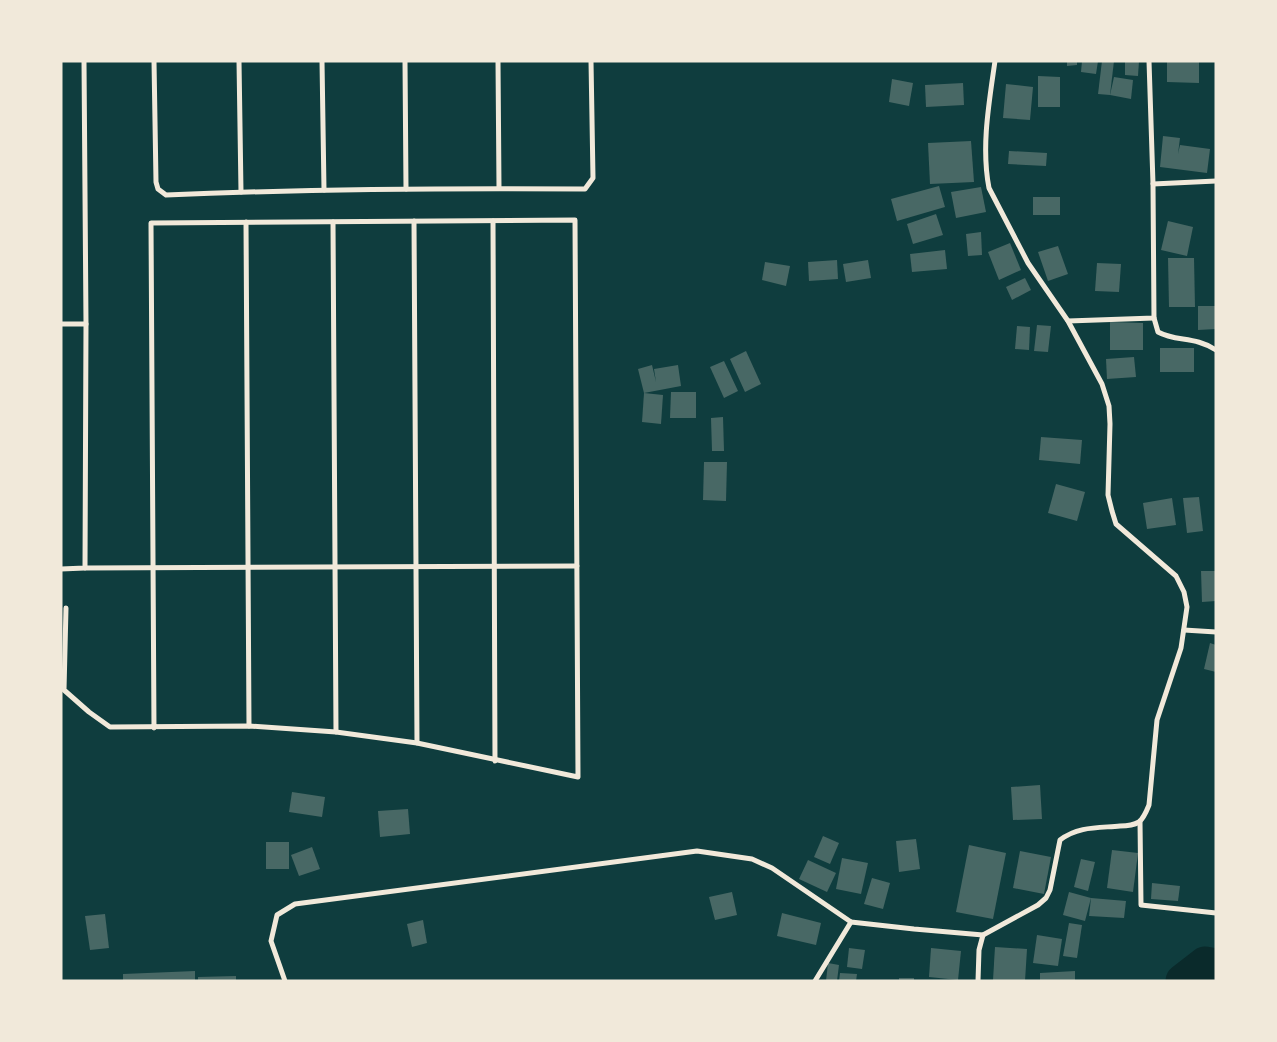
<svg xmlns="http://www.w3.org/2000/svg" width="1277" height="1042" font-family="Merriweather,serif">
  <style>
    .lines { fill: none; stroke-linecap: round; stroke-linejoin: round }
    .river { stroke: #0a2a2b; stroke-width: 35 }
    .building { fill: #486865 }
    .minor { stroke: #f1e9da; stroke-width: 5 }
  </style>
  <rect width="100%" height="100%" fill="#0f3d3e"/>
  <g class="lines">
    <path class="river" d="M1183 981 1205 964 1216 966"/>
  </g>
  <g class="building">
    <path d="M1067 61H1077V65L1067 66Z"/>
    <path d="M1082 61H1098L1096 74 1081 72Z"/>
    <path d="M1102 61H1114L1110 95 1098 94Z"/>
    <path d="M1125 61H1139L1138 76 1125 75Z"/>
    <path d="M1167 61H1199V83L1167 82Z"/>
    <path d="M1038 76 1060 77V107H1038Z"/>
    <path d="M1114 77 1133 80 1131 99 1110 95Z"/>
    <path d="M892 79 913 83 909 106 889 102Z"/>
    <path d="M963 83 964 105 926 107 925 85Z"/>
    <path d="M1006 84 1033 87 1030 120 1003 118Z"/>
    <path d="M1163 136 1180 138 1178 154 1180 145 1210 149 1207 173 1160 167Z"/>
    <path d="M971 141 974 182 930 184 928 143Z"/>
    <path d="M1009 151 1047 153 1046 166 1008 164Z"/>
    <path d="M939 186 945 207 897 221 891 199Z"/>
    <path d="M981 187 986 212 956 218 951 192Z"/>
    <rect x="1033" y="197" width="27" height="18"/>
    <path d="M936 214 943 235 913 244 907 224Z"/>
    <path d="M1168 221 1193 227 1187 256 1161 250Z"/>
    <path d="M981 232 982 255 968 256 966 234Z"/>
    <path d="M1010 243 1021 270 999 280 988 252Z"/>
    <path d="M1058 246 1068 274 1048 281 1038 252Z"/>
    <path d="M945 250 947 269 912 272 910 254Z"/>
    <path d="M1168 258H1194L1195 307H1169Z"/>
    <path d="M837 260 838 279 809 281 808 262Z"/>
    <path d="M868 260 871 278 846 282 843 264Z"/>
    <path d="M765 262 790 266 786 286 762 280Z"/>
    <path d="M1097 263 1121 264 1119 292 1095 291Z"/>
    <path d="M1025 278 1031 290 1012 300 1006 287Z"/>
    <path d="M1198 306H1216V329L1198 330Z"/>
    <path d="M1110 322 1143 323V350H1110Z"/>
    <path d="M1037 325 1051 326 1048 352 1034 351Z"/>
    <path d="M1017 326 1030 327 1029 350 1015 349Z"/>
    <rect x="1160" y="348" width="34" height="24"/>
    <path d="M746 351 761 384 745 392 730 359Z"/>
    <path d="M1134 357 1136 377 1107 379 1106 359Z"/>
    <path d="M724 361 738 391 724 398 710 367Z"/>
    <path d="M652 365 656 382 654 369 678 365 681 386 644 393 638 369Z"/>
    <path d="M671 392H696V418H670Z"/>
    <path d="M644 393 663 395 661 424 642 422Z"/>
    <path d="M723 417 724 451H712L711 418Z"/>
    <path d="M1041 437 1082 440 1080 464 1039 460Z"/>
    <path d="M704 462H727L726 501 703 500Z"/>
    <path d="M1056 484 1085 492 1077 521 1048 513Z"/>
    <path d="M1199 497 1203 531 1187 533 1183 498Z"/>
    <path d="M1172 498 1176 525 1147 529 1143 503Z"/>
    <path d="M1201 571H1216V601L1202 602Z"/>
    <path d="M1210 643 1216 645V672L1204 669Z"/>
    <path d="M1040 785 1042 819 1013 820 1011 787Z"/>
    <path d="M292 792 325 797 322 817 289 812Z"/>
    <path d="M408 809 410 834 380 837 378 811Z"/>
    <path d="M823 836 839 843 830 864 814 857Z"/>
    <path d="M916 839 920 869 899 872 896 841Z"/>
    <rect x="266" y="842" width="23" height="27"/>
    <path d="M969 845 1006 853 993 919 956 912Z"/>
    <path d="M312 847 320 869 299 876 291 855Z"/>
    <path d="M1112 850 1138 853 1133 892 1107 888Z"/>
    <path d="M1020 851 1051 857 1044 894 1013 888Z"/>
    <path d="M842 858 868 863 861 894 836 889Z"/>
    <path d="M1081 859 1095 862 1088 891 1074 887Z"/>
    <path d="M808 860 836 873 827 892 799 879Z"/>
    <path d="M872 878 890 883 883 909 864 904Z"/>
    <path d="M1152 883 1180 886 1178 901 1151 899Z"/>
    <path d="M732 892 737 915 715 920 709 897Z"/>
    <path d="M1069 892 1091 898 1085 921 1063 915Z"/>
    <path d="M1091 898 1126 901 1124 918 1089 916Z"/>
    <path d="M782 913 821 923 816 945 777 936Z"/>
    <path d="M105 914 109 948 90 950 85 916Z"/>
    <path d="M423 920 427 943 412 947 407 924Z"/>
    <path d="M1069 923 1082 925 1077 958 1063 956Z"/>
    <path d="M1037 935 1062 939 1058 966 1033 963Z"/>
    <path d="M995 947 1027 949 1025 981 993 980Z"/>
    <path d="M849 948 865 950 862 969 847 967Z"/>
    <path d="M931 948 961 951 958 980 929 977Z"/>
    <path d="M828 963 839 965 837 981H826Z"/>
    <path d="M195 971V981H123V974Z"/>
    <path d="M1075 971V981H1040V973Z"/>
    <path d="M840 973 857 974 856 981H839Z"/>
    <path d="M236 976V981H198V977Z"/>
    <rect x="899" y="978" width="15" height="3"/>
  </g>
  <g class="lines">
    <g class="minor">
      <path d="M154 61 156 182 158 189 166 195C306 189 446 188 585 189L593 178 591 61"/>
      <path d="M239 61 241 192"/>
      <path d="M322 61 324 190"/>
      <path d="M405 61 406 189"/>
      <path d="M498 61 499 188"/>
      <path d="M1153 184 1216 181"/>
      <path d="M414 221 417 743"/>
      <path d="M493 221 495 761"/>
      <path d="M246 222 249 726"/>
      <path d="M333 222 336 732"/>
      <path d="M1154 318 1158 332C1176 342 1195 336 1216 350"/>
      <path d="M1068 321 1154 318 1153 184 1149 61"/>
      <path d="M61 324H86"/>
      <path d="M85 568 577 566"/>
      <path d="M61 569 85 568 86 324 84 61"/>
      <path d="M66 608 64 690 89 712 110 727 249 726 336 732 417 743 578 777 575 220 151 223 154 728"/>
      <path d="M1184 630 1216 632"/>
      <path d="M1140 821 1141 905 1216 913"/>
      <path d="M285 981 271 941 277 915 295 904 697 851 752 859 772 868 851 922 914 929 983 935 1038 905 1046 898 1050 890 1060 840C1078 826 1099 828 1120 826 1126 826 1134 825 1139 822 1144 818 1147 810 1149 805L1157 720 1181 648 1187 607 1184 592 1176 576 1116 524 1112 511 1108 495 1110 424 1109 406 1102 384 1068 321 1028 263 989 188C981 147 989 103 995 61"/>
      <path d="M815 981 851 922"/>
      <path d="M978 981 979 950 983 935"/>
    </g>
  </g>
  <rect width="1277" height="1042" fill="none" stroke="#f1e9da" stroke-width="125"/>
</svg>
